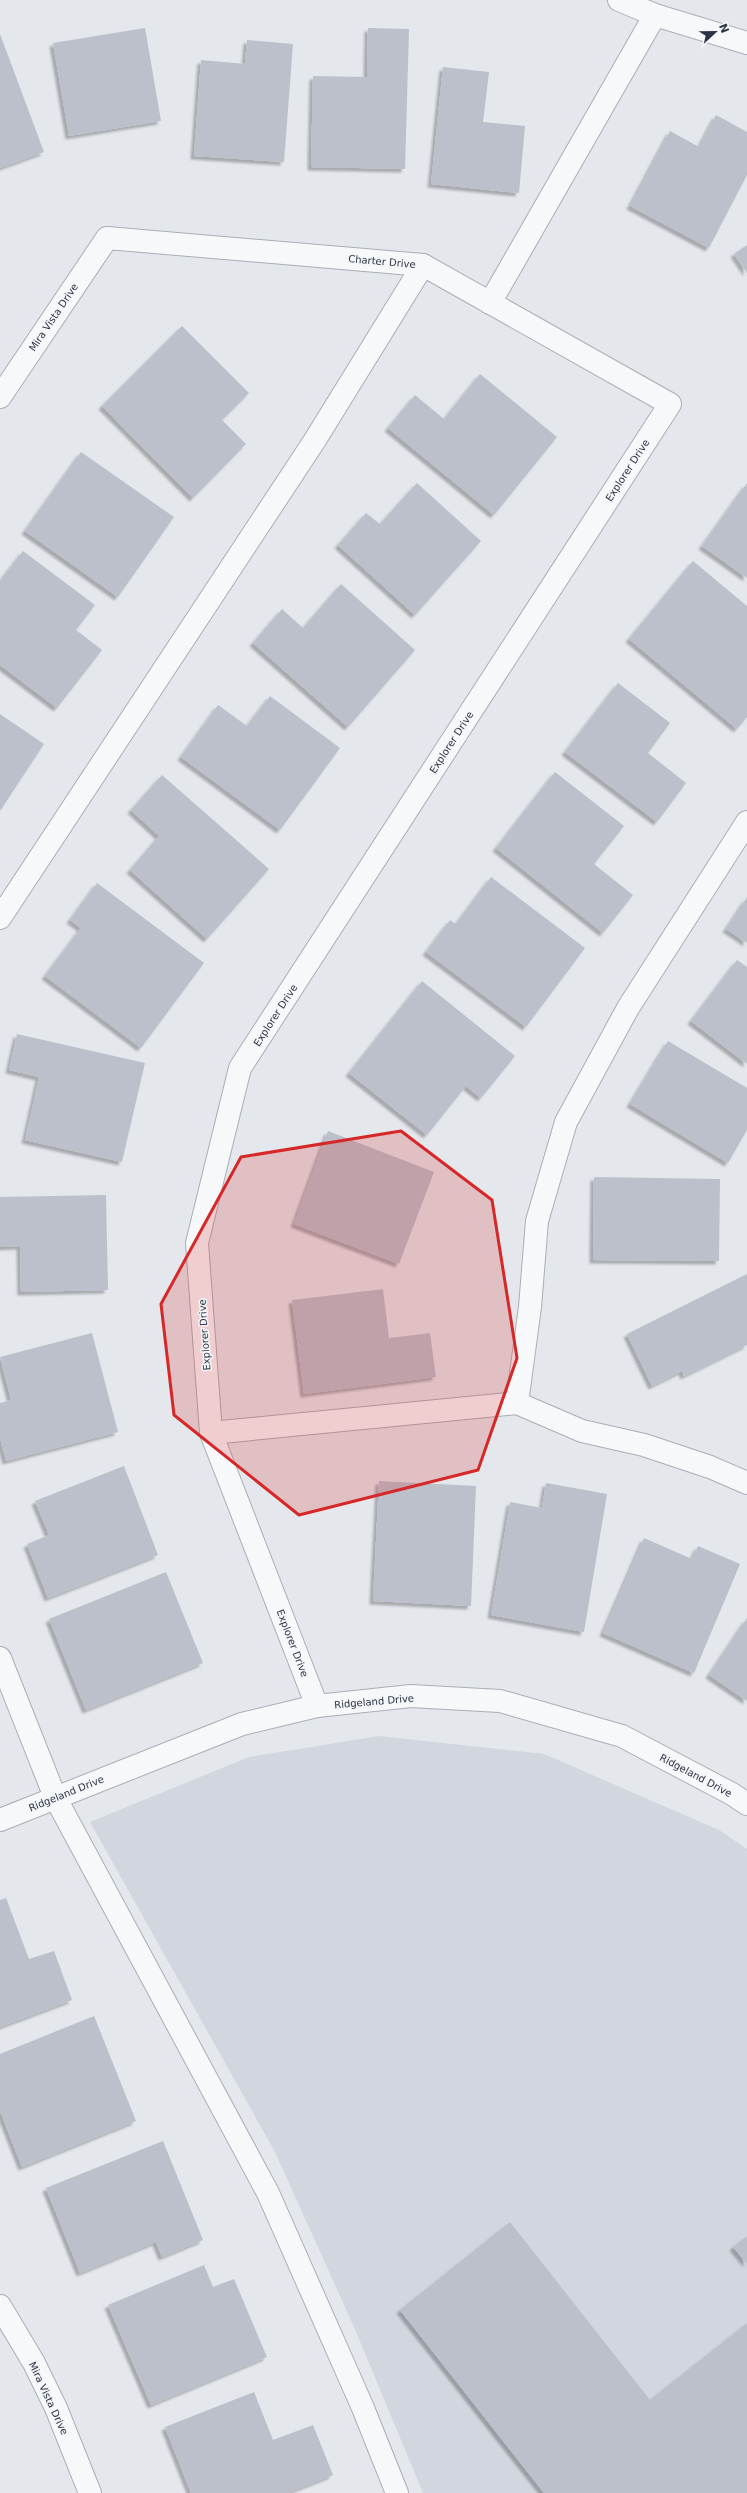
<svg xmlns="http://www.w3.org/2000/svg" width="747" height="2493" font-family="'DejaVu Sans',sans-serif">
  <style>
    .built { fill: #d2d6de }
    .building { fill: #bbc0ca; filter: url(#shadow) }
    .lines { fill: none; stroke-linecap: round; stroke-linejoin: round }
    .minor-casing { stroke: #a9aeb7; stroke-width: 24 }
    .minor { stroke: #f7f8fa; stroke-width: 22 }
    .marked { fill: #d62828; fill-opacity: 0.2; stroke: #d62828; stroke-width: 3; stroke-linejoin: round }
    .labels { text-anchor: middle; stroke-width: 3; stroke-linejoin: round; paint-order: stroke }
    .street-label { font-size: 10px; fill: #2b3445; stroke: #f4f6f9 }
  </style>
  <defs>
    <filter id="shadow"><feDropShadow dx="-3.5" dy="3.5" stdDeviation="1" flood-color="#0004"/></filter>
  </defs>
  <rect width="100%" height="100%" fill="#e4e7ec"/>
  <path class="built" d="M379 1736 544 1754 719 1830 747 1849V2493H423L354 2327 275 2152 90 1822 249 1757Z"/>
  <g class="building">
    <path d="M145 28 161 121 69 136 53 43Z"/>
    <path d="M368 28 409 29 405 169 311 167 313 76 367 77Z"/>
    <path d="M0 34 44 152 0 168Z"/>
    <path d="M247 40 293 44 284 162 194 156 201 60 245 64Z"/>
    <path d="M443 67 489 72 483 122 525 126 519 193 431 184Z"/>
    <path d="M716 115 747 132V175L709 248 630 206 670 131 699 147Z"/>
    <path d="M747 245V273L734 254Z"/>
    <path d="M182 326 249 393 222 420 246 444 193 498 102 406Z"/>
    <path d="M480 374 557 437 494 515 388 428 415 395 444 419Z"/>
    <path d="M81 452 174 517 118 597 25 531Z"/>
    <path d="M417 483 481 541 415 615 338 545 366 513 380 524Z"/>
    <path d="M747 483V578L702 546Z"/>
    <path d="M23 551 95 605 76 630 102 650 57 708 0 665V581Z"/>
    <path d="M693 561 747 606V717L737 729 629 639Z"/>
    <path d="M341 584 415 650 348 727 253 643 282 609 303 628Z"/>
    <path d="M618 683 670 723 648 753 686 783 657 822 565 752Z"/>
    <path d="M270 696 340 748 280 830 181 757 218 705 247 726Z"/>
    <path d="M0 714 44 744 0 811Z"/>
    <path d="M555 772 624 826 594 864 633 895 603 933 496 848Z"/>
    <path d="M162 775 269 869 207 939 130 870 159 836 131 810Z"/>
    <path d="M491 877 585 948 526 1027 426 952 450 920 456 924Z"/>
    <path d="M97 883 204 963 141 1048 45 976 81 928 70 920Z"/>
    <path d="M747 897V943L726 929Z"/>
    <path d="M737 960 747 967V1064L691 1021Z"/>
    <path d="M422 981 515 1056 481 1098 466 1086 427 1135 349 1073Z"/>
    <path d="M17 1034 145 1063 122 1162 25 1140 39 1077 9 1070Z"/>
    <path d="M668 1041 747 1088V1130L728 1163 630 1104Z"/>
    <path d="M328 1131 434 1172 399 1264 294 1224Z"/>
    <path d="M594 1177 720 1179 719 1261 593 1260Z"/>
    <path d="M106 1195 108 1290 21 1292 20 1246 0 1247V1197Z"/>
    <path d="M747 1274V1345L684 1376 682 1371 652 1386 627 1334Z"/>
    <path d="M383 1289 389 1338 430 1333 436 1377 304 1394 292 1300Z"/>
    <path d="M92 1333 118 1432 6 1461 0 1438V1403L11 1400 0 1357Z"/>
    <path d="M124 1466 158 1555 48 1598 27 1544 49 1535 35 1501Z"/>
    <path d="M379 1481 476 1486 471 1606 373 1601Z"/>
    <path d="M546 1483 607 1494 584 1632 491 1615 510 1502 542 1508Z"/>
    <path d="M644 1538 692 1559 698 1546 740 1564 694 1673 603 1633Z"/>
    <path d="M166 1572 203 1663 86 1710 49 1619Z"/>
    <path d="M747 1618V1701L709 1675Z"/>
    <path d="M6 1898 29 1959 54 1951 72 2000 0 2027V1900Z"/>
    <path d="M94 2016 136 2121 22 2167 0 2111V2054Z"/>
    <path d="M163 2141 203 2240 162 2257 156 2242 80 2273 46 2188Z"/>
    <path d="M510 2222 650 2400 747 2323V2493H544L400 2310Z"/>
    <path d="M747 2236V2264L733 2247Z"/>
    <path d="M204 2265 213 2287 234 2279 267 2357 151 2405 108 2305Z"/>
    <path d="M254 2392 273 2440 313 2425 333 2475 287 2493H191L165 2427Z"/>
  </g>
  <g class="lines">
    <g class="minor-casing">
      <g id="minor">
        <path d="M619 0 655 15 747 43"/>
        <path d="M490 303 655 15"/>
        <path d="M0 397 107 238 423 265 670 404 240 1068 197 1243 211 1433 317 1706"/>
        <path d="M0 918 315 440 423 265"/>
        <path d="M517 1403 530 1307 537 1221 566 1122 628 1008 747 822"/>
        <path d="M211 1433 517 1403 582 1431 644 1445 710 1467 747 1483"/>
        <path d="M0 1658 55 1797 268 2193 363 2408 397 2493"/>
        <path d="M0 1820 242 1724 317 1706 411 1696 500 1701 622 1736 732 1794 747 1804"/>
        <path d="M0 2306 34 2363 56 2408 90 2493"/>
      </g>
    </g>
    <use href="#minor" class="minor"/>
  </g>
  <path class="marked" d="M401 1131 492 1200 517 1358 478 1470 299 1515 174 1415 161 1304 241 1157Z"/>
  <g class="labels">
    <g class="street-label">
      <text transform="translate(382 261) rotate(5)" y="4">Charter Drive</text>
      <text transform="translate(53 317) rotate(-56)" y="4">Mira Vista Drive</text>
      <text transform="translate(627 470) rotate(-57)" y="4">Explorer Drive</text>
      <text transform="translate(451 742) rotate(-57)" y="4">Explorer Drive</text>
      <text transform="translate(275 1015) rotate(-57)" y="4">Explorer Drive</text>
      <text transform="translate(204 1335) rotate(-94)" y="4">Explorer Drive</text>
      <text transform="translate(293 1643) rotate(69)" y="4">Explorer Drive</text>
      <text transform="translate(374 1701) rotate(-5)" y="4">Ridgeland Drive</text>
      <text transform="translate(696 1775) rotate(28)" y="4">Ridgeland Drive</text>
      <text transform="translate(66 1793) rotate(-22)" y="4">Ridgeland Drive</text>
      <text transform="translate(49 2398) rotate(65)" y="4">Mira Vista Drive</text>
    </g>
  </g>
  <g transform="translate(715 32) rotate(68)" stroke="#f4f6f9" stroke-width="3" paint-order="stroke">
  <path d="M0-3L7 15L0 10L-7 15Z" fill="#2b3445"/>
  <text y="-6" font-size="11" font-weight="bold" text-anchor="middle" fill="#2b3445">N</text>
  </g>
</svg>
